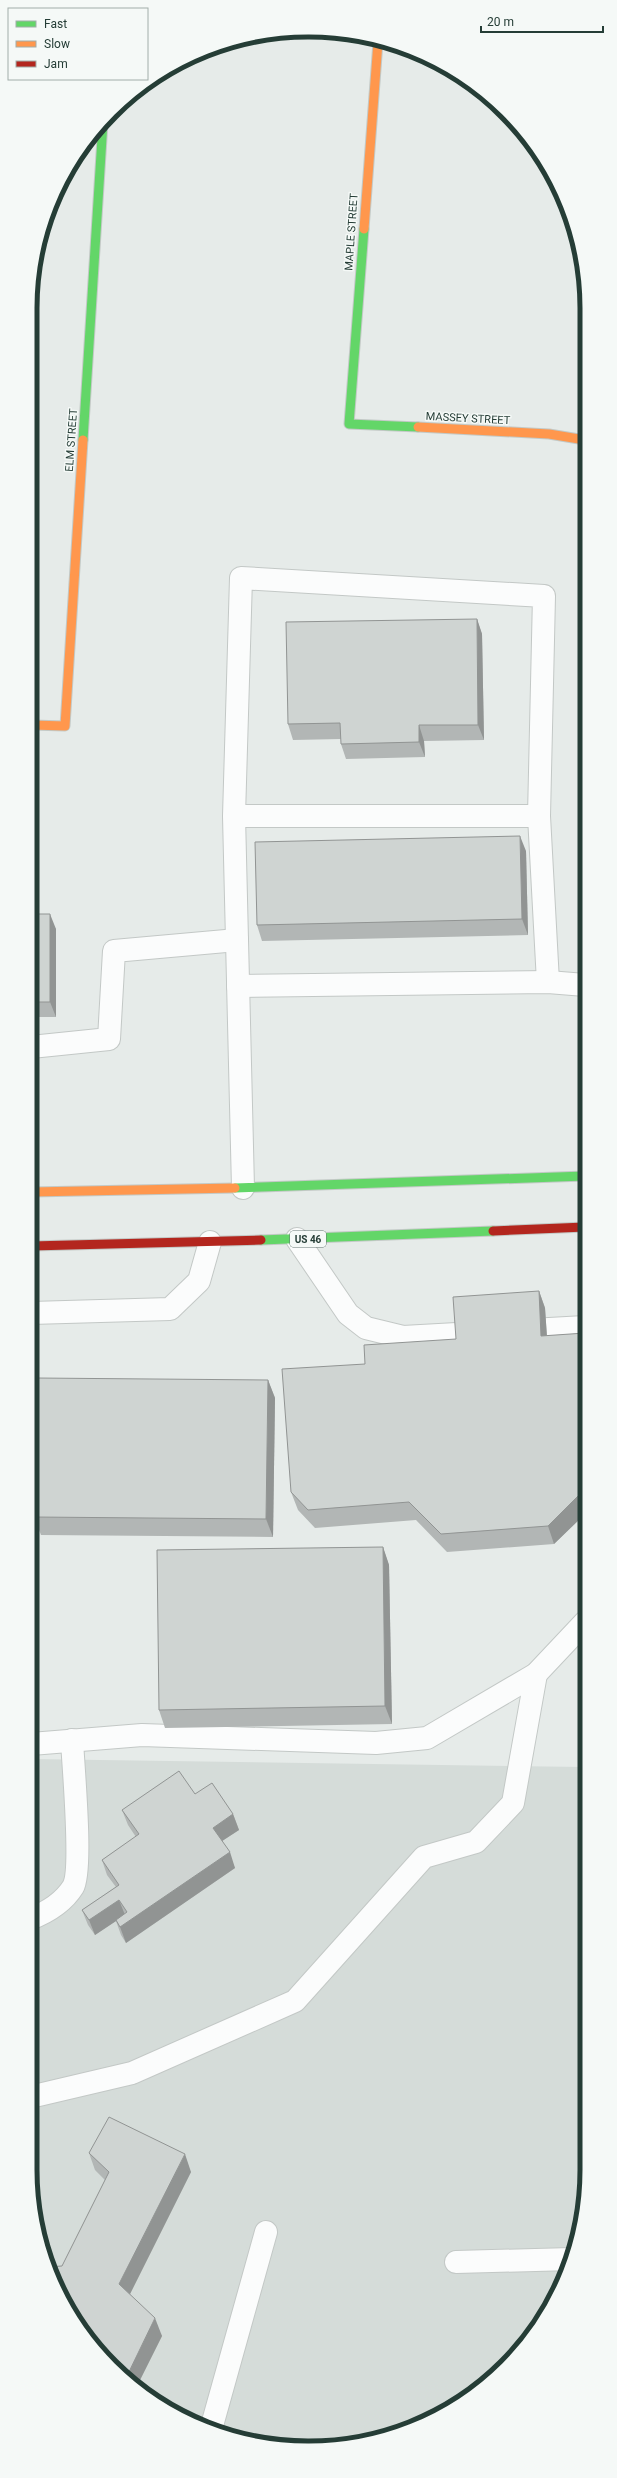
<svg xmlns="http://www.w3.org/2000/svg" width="617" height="2478" font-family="Roboto,sans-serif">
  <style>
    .built { fill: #d5dcd9 }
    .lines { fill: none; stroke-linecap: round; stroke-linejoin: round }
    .lane-casing { stroke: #c3c8c6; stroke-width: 24 }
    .street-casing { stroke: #c3c8c6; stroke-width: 24 }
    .fast-casing { stroke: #c3c9c6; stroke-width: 11 }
    .slow-casing { stroke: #c3c9c6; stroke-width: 11 }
    .jam-casing { stroke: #c3c9c6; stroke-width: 11 }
    .lane { stroke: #fbfcfc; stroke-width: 22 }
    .street { stroke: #fbfcfc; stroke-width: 22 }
    .fast { stroke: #63d668; stroke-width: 9 }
    .slow { stroke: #ff974d; stroke-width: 9 }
    .jam { stroke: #b3261e; stroke-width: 9 }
    .wall { fill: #b2b6b5 }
    .shaded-wall { fill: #919493 }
    .building { fill: #cfd4d2; stroke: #919493 }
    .labels { text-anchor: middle; stroke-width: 3; stroke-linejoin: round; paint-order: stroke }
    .shield { fill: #f5f9f7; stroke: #637570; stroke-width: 1 }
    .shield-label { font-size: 10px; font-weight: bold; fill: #253d36 }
    .street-label { font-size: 11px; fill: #253d36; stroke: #f5f9f7 }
    .rim { fill: none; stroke: #253d36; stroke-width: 5 }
  </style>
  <rect width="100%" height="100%" fill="#e6ebe9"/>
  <path class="built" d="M31 1759 585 1767V2206L572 2259 550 2309 518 2353 478 2390 398 2433 345 2446 290 2447 236 2438 185 2419 139 2391 99 2353 51 2276 35 2224 30 2169Z"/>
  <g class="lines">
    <g class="lane-casing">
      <g id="lane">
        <path d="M234 816H539L544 596 241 578 234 816 243 1188"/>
        <path d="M539 816 548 982"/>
        <path d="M238 986 548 982 585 985"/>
        <path d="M31 1047 109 1039 114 951 237 940"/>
        <path d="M297 1239 348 1314 366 1328 403 1337 585 1327"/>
        <path d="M31 1313 170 1309 199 1281 210 1242"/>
        <path d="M31 1744 142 1735 376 1743 427 1738 536 1674 585 1622"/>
        <path d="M30 1919C48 1912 63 1903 73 1887 83 1870 73 1765 72 1740"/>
        <path d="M30 2097 132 2073 295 2001 424 1857 476 1842 513 1803 536 1674"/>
        <path d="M211 2429 266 2232"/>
      </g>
    </g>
    <g class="street-casing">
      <path id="street" d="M456 2262 572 2259"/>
    </g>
    <g class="fast-casing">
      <g id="fast">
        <path d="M364 229 349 424 418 427"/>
        <path d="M83 440 103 122"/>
        <path d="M235 1188 585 1176"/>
        <path d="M261 1240 493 1231"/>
      </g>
    </g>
    <g class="slow-casing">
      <g id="slow">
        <path d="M364 229 378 42"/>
        <path d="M418 427 549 434 585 440"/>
        <path d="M32 725 65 726 83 440"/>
        <path d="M31 1192 235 1188"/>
      </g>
    </g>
    <g class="jam-casing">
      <g id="jam">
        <path d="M493 1231 585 1227"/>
        <path d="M31 1246 261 1240"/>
      </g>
    </g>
    <use href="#lane" class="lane"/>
    <use href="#street" class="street"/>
    <use href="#fast" class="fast"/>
    <use href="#slow" class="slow"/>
    <use href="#jam" class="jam"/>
  </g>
  <g class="wall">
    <path d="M477 619 482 634 484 740 424 741 425 757 346 759 341 744V739L293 740 288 724Z"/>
    <path d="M526 851 528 935 262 941 257 925Z"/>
    <path d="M32 914 56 929V1017H31Z"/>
    <path d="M539 1291 545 1308 547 1336 585 1333V1514L554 1544 447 1552 416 1520 315 1528 298 1510 291 1492 365 1364 456 1339Z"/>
    <path d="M268 1380 275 1398 273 1537 41 1535 34 1517Z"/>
    <path d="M383 1547 389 1565 392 1724 165 1728 159 1710Z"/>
    <path d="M195 1794 233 1814 239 1830 222 1841 235 1868 126 1943 121 1935 116 1921 95 1935 88 1925 82 1910 116 1887 107 1875 102 1860 136 1837 128 1825 122 1810Z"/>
    <path d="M89 2153 191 2172 130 2294 162 2336 136 2388 99 2353 62 2266 105 2180 95 2170Z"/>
  </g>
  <g class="shaded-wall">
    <path d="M477 619 482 634 484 740 478 725Z"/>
    <path d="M419 725 424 741 425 757 419 742Z"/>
    <path d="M520 836 526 851 528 935 522 919Z"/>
    <path d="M50 914 56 929V1017L50 1002Z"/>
    <path d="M539 1291 545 1308 548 1354 541 1336Z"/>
    <path d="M268 1380 275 1398 273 1537 266 1519Z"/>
    <path d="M585 1489V1514L554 1544 548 1526Z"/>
    <path d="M383 1547 389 1565 392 1724 385 1706Z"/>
    <path d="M233 1814 239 1830 219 1843 213 1828Z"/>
    <path d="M230 1852 235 1868 126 1943 120 1927Z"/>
    <path d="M119 1900 125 1915 116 1920V1921L95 1935 89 1920Z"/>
    <path d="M185 2154 191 2172 126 2302 119 2284Z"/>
    <path d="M155 2318 162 2336 136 2388 126 2378Z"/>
  </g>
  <g class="building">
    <path d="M477 619 478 725H419V742L341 744 340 723 288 724 286 622Z"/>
    <path d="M520 836 522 919 257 925 255 842Z"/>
    <path d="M32 914H50V1002H31Z"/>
    <path d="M539 1291 541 1336 585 1333V1489L548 1526 441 1534 409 1502 308 1510 291 1492 282 1369 365 1364 364 1345 456 1339 453 1297Z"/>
    <path d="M36 1378 268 1380 266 1519 34 1517Z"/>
    <path d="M383 1547 385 1706 159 1710 157 1550Z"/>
    <path d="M179 1771 195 1794 212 1783 233 1814 213 1828 230 1852 120 1927 116 1920 127 1912 119 1900 89 1920 82 1910 119 1885 102 1860 139 1834 122 1810Z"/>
    <path d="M109 2117 185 2154 119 2284 155 2318 126 2378 99 2353 51 2276 48 2267 62 2266 109 2172 89 2153Z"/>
  </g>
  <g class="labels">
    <rect class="shield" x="290" y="1231" width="36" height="16" rx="3"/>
    <g class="shield-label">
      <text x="308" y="1243">US 46</text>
    </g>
    <g class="street-label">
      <text transform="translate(351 232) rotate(-86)" y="4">MAPLE STREET</text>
      <text transform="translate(468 418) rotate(3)" y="4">MASSEY STREET</text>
      <text transform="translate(71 440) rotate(-86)" y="4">ELM STREET</text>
    </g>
  </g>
  <path d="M0 0H617V2478H0ZM308 37H309A271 271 0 0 1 580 308V2170A271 271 0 0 1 309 2441H308A271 271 0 0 1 37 2170V308A271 271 0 0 1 308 37Z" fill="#f5f9f7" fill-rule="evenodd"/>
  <path class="rim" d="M308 37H309A271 271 0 0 1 580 308V2170A271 271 0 0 1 309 2441H308A271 271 0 0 1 37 2170V308A271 271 0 0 1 308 37Z"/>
  <rect x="8" y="8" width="140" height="72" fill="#f5f9f7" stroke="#a2aeaa"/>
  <rect x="16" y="21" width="20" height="6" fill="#63d668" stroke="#a2aeaa"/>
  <text x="44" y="28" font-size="12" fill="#253d36">Fast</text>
  <rect x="16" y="41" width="20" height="6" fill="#ff974d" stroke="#a2aeaa"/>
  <text x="44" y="48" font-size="12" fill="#253d36">Slow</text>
  <rect x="16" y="61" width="20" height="6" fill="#b3261e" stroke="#a2aeaa"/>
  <text x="44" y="68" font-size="12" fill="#253d36">Jam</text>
  <path d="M481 26v6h122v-6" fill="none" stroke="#253d36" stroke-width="2"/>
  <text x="487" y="26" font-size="12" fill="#253d36" stroke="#f5f9f7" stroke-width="3" paint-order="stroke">20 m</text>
</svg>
